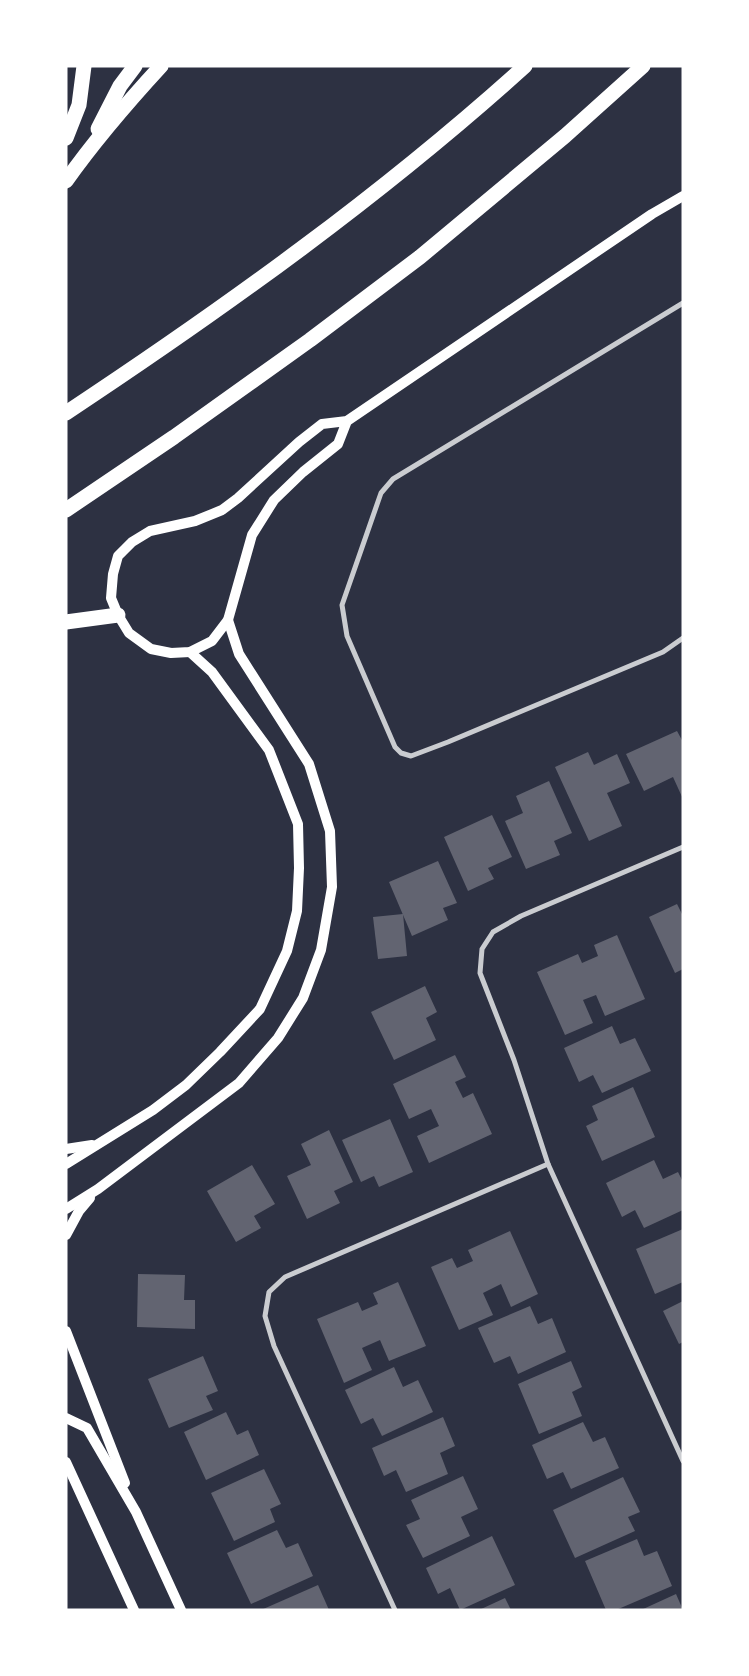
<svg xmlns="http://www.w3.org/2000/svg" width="749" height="1676" font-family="'Fira Sans',sans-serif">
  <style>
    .building { fill: #626471 }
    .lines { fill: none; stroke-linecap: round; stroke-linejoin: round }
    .minor { stroke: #caccd0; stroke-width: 5 }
    .secondary { stroke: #fff; stroke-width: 10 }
    .motorway { stroke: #fff; stroke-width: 15 }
  </style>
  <rect width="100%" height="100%" fill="#2d3142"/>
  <g class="building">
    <path d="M677 731 683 742V799L673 777 644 791 626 754Z"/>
    <path d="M588 752 594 765 617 754 630 783 607 793 622 826 589 841 555 767Z"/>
    <path d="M549 781 572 833 554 841 560 855 526 869 505 821 523 813 516 796Z"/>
    <path d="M492 815 512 857 488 868 494 879 468 891 444 837Z"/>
    <path d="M438 861 457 903 443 908 448 920 412 936 389 882Z"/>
    <path d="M677 904 683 916V969L675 973 649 917Z"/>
    <path d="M403 914 407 956 378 959 373 917Z"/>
    <path d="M617 935 645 999 605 1016 596 995 583 1000 593 1023 565 1035 537 972 578 954 582 963 598 956 594 945Z"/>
    <path d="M425 986 437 1012 426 1018 436 1040 394 1060 371 1012Z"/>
    <path d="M612 1026 620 1044 635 1038 651 1071 602 1093 593 1075 579 1082 564 1048Z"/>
    <path d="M455 1055 466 1077 455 1082 463 1098 473 1093 492 1134 429 1163 417 1136 439 1126 431 1109 409 1119 393 1084Z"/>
    <path d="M633 1087 655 1137 602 1161 586 1126 598 1120 592 1106Z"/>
    <path d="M390 1119 413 1172 379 1187 374 1176 361 1182 342 1140Z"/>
    <path d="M329 1130 353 1182 334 1191 340 1203 307 1219 287 1176 311 1165 301 1144Z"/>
    <path d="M654 1160 663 1179 678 1172 683 1182V1210L644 1228 635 1210 622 1217 606 1183Z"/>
    <path d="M252 1165 275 1204 254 1216 261 1228 236 1242 207 1191Z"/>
    <path d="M683 1229V1282L655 1294 636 1249Z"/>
    <path d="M510 1231 538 1294 511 1307 501 1284 483 1293 493 1315 459 1330 431 1267 452 1258 457 1268 473 1261 468 1250Z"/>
    <path d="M138 1274 185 1275 184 1300H195V1329L137 1327Z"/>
    <path d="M398 1282 426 1346 389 1361 380 1340 362 1348 372 1370 344 1383 317 1319 358 1302 362 1311 378 1304 373 1293Z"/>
    <path d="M683 1301V1342L679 1344 663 1311Z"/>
    <path d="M530 1306 538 1324 552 1318 566 1352 518 1374 510 1356 494 1363 478 1328Z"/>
    <path d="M203 1356 218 1391 206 1396 213 1410 169 1428 148 1379Z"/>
    <path d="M571 1361 582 1387 572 1392 582 1416 539 1434 518 1384Z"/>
    <path d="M394 1367 403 1387 418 1380 433 1412 382 1436 373 1418 361 1424 345 1390Z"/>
    <path d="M226 1412 237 1435 248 1430 259 1455 206 1480 184 1432Z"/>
    <path d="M443 1417 455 1446 440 1453 448 1474 406 1492 396 1470 384 1476 372 1448Z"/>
    <path d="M583 1422 593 1442 605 1437 619 1468 571 1489 563 1472 547 1479 532 1445Z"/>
    <path d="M264 1469 281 1504 270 1509 275 1522 234 1541 211 1493Z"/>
    <path d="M463 1476 478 1509 461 1517 470 1536 423 1558 406 1525 420 1519 411 1500Z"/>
    <path d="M623 1477 640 1512 628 1517 635 1531 575 1558 553 1510Z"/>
    <path d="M277 1530 286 1548 298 1543 313 1576 251 1604 227 1553Z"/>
    <path d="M492 1536 515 1585 460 1610 450 1588 438 1594 426 1568Z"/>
    <path d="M637 1539 644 1556 657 1551 672 1586 616 1610H606L585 1561Z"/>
    <path d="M318 1585 329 1610H261Z"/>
    <path d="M676 1594 683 1610H641Z"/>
    <path d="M505 1598 511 1610H479Z"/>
  </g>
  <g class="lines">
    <g class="minor">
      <path d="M683 303 393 479 381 493 342 605 347 636 395 747 401 753 411 756 448 742 663 652 683 638"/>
      <path d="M683 847 521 916 493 932 482 949 480 973 514 1060 548 1164 683 1461"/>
      <path d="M395 1610 274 1346 265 1316 269 1292 285 1277 548 1164"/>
    </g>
    <g class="secondary">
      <path d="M347 421 338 444 303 472 274 500 252 535 228 620 212 641 190 652 171 653 151 649 129 633 118 615 111 598 113 574 118 556 132 542 150 531 195 521 222 510 238 498 299 442 322 424 347 421 652 214 683 196"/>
      <path d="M66 1149 92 1145"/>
      <path d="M66 1164 153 1110 186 1085 220 1052 260 1009 287 951 297 911 299 868 298 824 269 750 212 672 190 652"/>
      <path d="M66 1209 98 1189 239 1083 278 1038 303 998 321 950 332 887 330 831 309 764 239 654 228 620"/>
      <path d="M66 1235 79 1211 90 1198"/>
      <path d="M66 1331 125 1483"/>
      <path d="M66 1418 87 1428 136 1512 181 1610"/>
      <path d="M66 1462 134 1610"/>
    </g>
    <g class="motorway">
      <path d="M98 129 120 86 135 66"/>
      <path d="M66 138 79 105 84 66"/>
      <path d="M66 181C95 140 127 103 161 66"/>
      <path d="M66 413C226 307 382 195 525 66"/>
      <path d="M66 510 174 437 310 340 420 257 565 136 643 66"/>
      <path d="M66 622 118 615"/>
    </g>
  </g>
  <rect width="749" height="1676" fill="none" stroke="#ffffff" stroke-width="135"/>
</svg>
